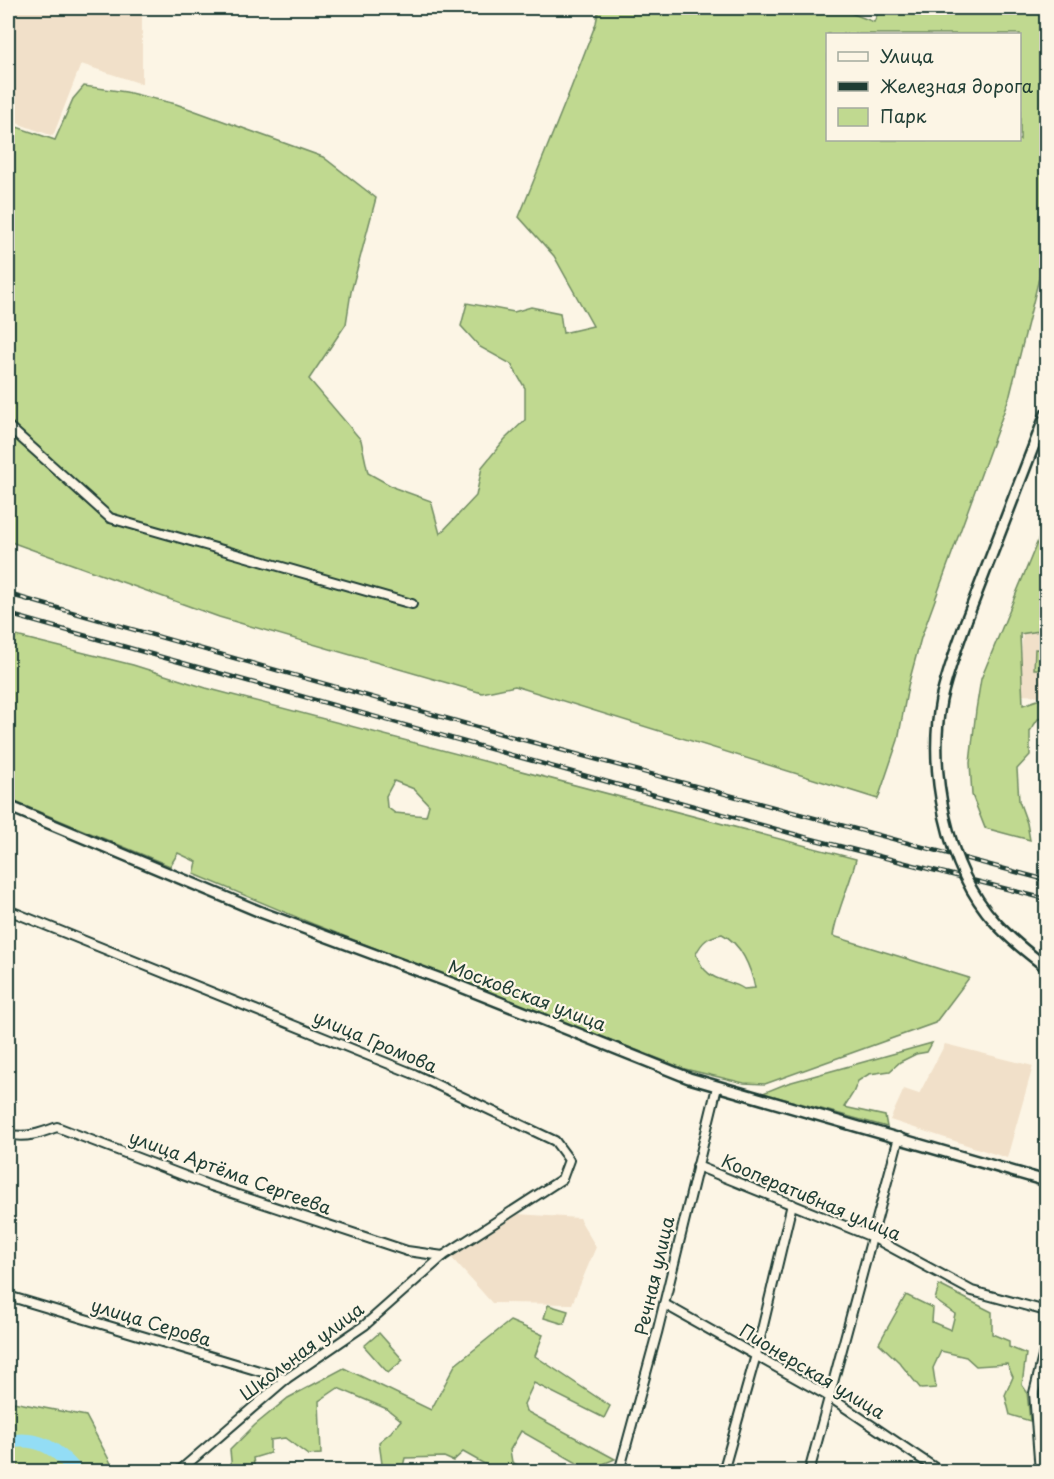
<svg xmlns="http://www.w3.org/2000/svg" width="1054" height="1479" font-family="'Playpen Sans',sans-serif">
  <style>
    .built { fill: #f1e0c9 }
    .green { fill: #c0d990; stroke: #708b62; stroke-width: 1.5; fill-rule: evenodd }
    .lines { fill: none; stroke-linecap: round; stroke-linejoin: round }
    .river { stroke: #93ddf5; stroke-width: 14 }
    .minor-casing { stroke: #1f3d34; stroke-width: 12 }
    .tertiary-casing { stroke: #1f3d34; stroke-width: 14 }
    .minor { stroke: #fcf5e5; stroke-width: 8 }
    .tertiary { stroke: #fcf5e5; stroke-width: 9 }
    .rail-casing { stroke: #1f3d34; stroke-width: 4.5 }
    .rail { stroke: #fcf5e5; stroke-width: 2; stroke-dasharray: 7; stroke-linecap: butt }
    .tertiary-bridge-casing { stroke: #1f3d34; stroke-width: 14; stroke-linecap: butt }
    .tertiary-bridge { stroke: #fcf5e5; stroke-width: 9 }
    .labels { text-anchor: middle; stroke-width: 4.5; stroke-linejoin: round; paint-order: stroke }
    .street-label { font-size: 18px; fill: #1f3d34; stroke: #fcf5e5 }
  </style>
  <rect width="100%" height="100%" fill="#fcf5e5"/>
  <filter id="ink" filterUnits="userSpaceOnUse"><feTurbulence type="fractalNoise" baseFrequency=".0167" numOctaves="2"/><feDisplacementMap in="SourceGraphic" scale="12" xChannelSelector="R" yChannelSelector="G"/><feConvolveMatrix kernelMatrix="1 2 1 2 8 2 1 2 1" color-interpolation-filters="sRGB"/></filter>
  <g filter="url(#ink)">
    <g class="built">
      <path d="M8 8H142V84L81 64 53 136 8 120Z"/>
      <path d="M1023 626H1046V696L1019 695Z"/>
      <path d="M945 1044 1033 1066 1007 1158 890 1120 904 1089 919 1094Z"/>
      <path d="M517 1214 579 1218 596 1247 572 1304 492 1303 450 1256Z"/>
    </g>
    <g class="green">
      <path d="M599 8H838L874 22 880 8H1046V250L1010 395 921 638 908 686 898 740 878 799 515 686 482 693 219 617 8 541V124L55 140 73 99 84 86 126 92 176 104 323 157 376 198 351 292 346 324 309 379 361 440 368 473 395 488 431 501 440 534 476 496 482 467 505 439 525 420V388L511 364 480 347 461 326 467 303 514 312 531 307 560 313 563 333 593 326 554 256 519 217 571 88 596 23ZM828 34H1020V140H828Z"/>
      <path d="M1046 521V630L1020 634 1023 705 1046 697V718L1038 719 1030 731V755L1017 769 1019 801 1027 823 1030 840 985 828 972 795 970 763 976 710 981 679Z"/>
      <path d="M8 634 133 665 206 688 856 859C850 886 837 909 833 936L969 978 935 1023 765 1084 744 1083 685 1069 313 924 194 874 197 862 178 853 170 866 8 799ZM394 781 414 789 429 805 426 816 395 813 387 807 386 796ZM722 934C741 943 751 968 755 988L744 989C733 981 714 981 705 970 701 966 698 959 696 954 702 941 708 937 722 934Z"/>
      <path d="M1035 649 1046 650V669H1034Z"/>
      <path d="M932 1043 927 1052 916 1054 900 1062 890 1071 869 1074 858 1081 853 1093 844 1107 885 1116 887 1127 763 1093 788 1083Z"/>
      <path d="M939 1285 992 1312V1334L1009 1341V1347L1026 1354 1022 1385 1027 1392 1030 1421 1010 1415 1005 1395 1013 1377 1007 1364 976 1366 966 1357 941 1351 933 1368 936 1388 921 1389 899 1362 879 1343 906 1295 933 1308 932 1322 951 1330 955 1314 935 1300Z"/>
      <path d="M548 1305 568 1311 564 1324 544 1318Z"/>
      <path d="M510 1321 543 1335 535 1356 610 1406 604 1418 534 1383 524 1404 526 1411 615 1459 589 1470 521 1431 510 1450 512 1462 527 1471H497L463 1452 453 1461 444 1457 405 1458 402 1471H383L379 1442 391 1432 401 1420 387 1409 338 1388 319 1401 321 1454 308 1455 285 1438 270 1440V1453L253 1458 255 1471H232L230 1450 255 1425 288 1398 344 1368 431 1410 455 1365Z"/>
      <path d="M379 1333 403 1360 388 1373 364 1346Z"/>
      <path d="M13 1402 86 1416 115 1471H8V1404Z"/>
    </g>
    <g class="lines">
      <path class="river" d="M8 1442C39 1436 57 1449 77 1472"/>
      <g class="minor-casing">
        <g id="minor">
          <path d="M8 426 110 518 412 604"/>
          <path d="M8 910 414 1074 555 1141 569 1160 562 1179 443 1256 365 1325 286 1379 178 1472"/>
          <path d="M8 1134C25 1139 41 1133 57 1127L211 1186 407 1251 443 1256"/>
          <path d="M697 1166 872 1237 972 1291 1046 1311"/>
          <path d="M8 1296 286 1379"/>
          <path d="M664 1304 828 1396 941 1472"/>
          <path d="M619 1472 657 1333 717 1087"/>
          <path d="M723 1472 756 1355 792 1204"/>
          <path d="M809 1472 899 1137"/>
          <path d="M1040 1472 1034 1393 1046 1344"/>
        </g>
      </g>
      <g class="tertiary-casing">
        <g id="tertiary">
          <path d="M966 621 1046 414"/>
          <path d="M8 806 263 913 454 984 689 1078 1046 1181"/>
        </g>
      </g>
      <use href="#minor" class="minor"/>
      <use href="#tertiary" class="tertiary"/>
      <g class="rail-casing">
        <g id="rail">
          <path d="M8 594 509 736 1046 880"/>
          <path d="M8 614 808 838 1046 899"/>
        </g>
      </g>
      <use href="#rail" class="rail"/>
      <g class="tertiary-bridge-casing">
        <path id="tertiary-bridge" d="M966 621C957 647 947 673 941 700 928 770 946 868 995 922 1010 939 1028 953 1046 967"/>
      </g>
      <use href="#tertiary-bridge" class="tertiary-bridge"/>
    </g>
  </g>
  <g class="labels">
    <g class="street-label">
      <text transform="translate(527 996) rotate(21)" y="6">Московская улица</text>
      <text transform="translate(375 1042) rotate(23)" y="6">улица Громова</text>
      <text transform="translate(230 1173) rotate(20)" y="6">улица Артёма Сергеева</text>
      <text transform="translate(811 1198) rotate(23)" y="6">Кооперативная улица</text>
      <text transform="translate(655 1276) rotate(-77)" y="6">Речная улица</text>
      <text transform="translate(151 1323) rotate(17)" y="6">улица Серова</text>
      <text transform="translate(302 1352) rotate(-37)" y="6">Школьная улица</text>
      <text transform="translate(812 1372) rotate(31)" y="6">Пионерская улица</text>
    </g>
  </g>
  <rect width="1054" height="1479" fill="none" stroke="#fcf5e5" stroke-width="30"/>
  <rect x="15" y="15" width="1024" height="1449" fill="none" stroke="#1f3d34" stroke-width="2" filter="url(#ink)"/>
  <rect x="826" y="33" width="195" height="108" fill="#fcf5e5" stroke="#a4ab9e" stroke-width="1.5"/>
  <rect x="838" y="52" width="30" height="9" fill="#fcf5e5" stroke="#a4ab9e" stroke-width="1.5"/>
  <text x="880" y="63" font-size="18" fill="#1f3d34">Улица</text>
  <rect x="838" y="82" width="30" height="9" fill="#1f3d34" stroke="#a4ab9e" stroke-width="1.5"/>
  <text x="880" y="93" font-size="18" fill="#1f3d34">Железная дорога</text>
  <rect x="838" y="108" width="30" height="18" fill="#c0d990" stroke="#a4ab9e" stroke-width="1.5"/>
  <text x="880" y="123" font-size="18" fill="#1f3d34">Парк</text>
</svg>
